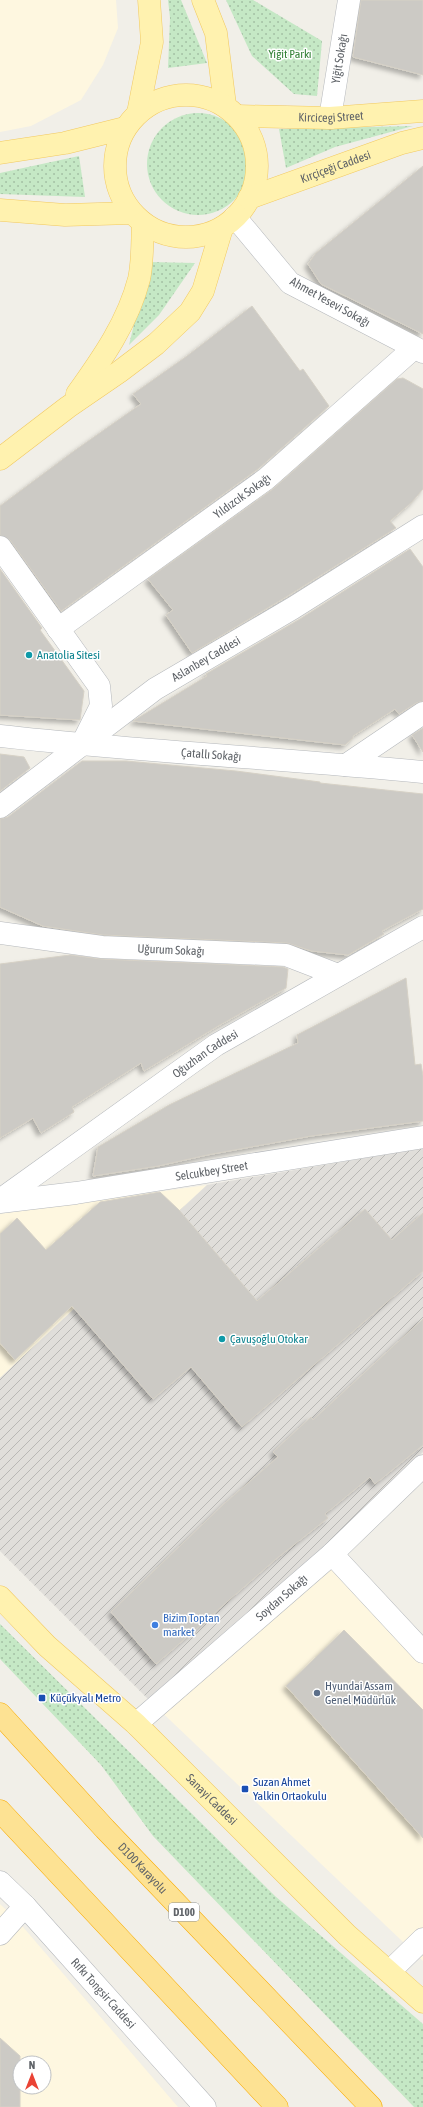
<svg xmlns="http://www.w3.org/2000/svg" width="423" height="2107" font-family="'Asap Condensed',sans-serif">
  <style>
    .commercial { fill: #fef7e0; fill-rule: evenodd }
    .industrial { fill: url(#industrial-furrows) }
    .green { fill: url(#green-dots) }
    .building { fill: #cccac5; stroke: #d6d1c6; filter: url(#shadow) }
    .lines { fill: none; stroke-linecap: round; stroke-linejoin: round }
    .minor-casing { stroke: #b5b8bc; stroke-width: 23 }
    .major-casing { stroke: #f2c960; stroke-width: 23 }
    .highway-casing { stroke: #f9ab00; stroke-width: 23 }
    .minor { stroke: #fff; stroke-width: 22 }
    .major { stroke: #fff2af; stroke-width: 22 }
    .highway { stroke: #fde293; stroke-width: 22 }
    .culture-dot { fill: #0f9aa8; stroke: #fff; stroke-width: 1.5 }
    .shop-dot { fill: #3f7fe0; stroke: #fff; stroke-width: 1.5 }
    .service-dot { fill: #5c6f8a; stroke: #fff; stroke-width: 1.5 }
    .transit-dot { fill: #1a4fb4; stroke: #fff; stroke-width: 1.5 }
    .labels { text-anchor: middle; stroke-width: 3; stroke-linejoin: round; paint-order: stroke }
    .shield { fill: #fff; stroke: #8f9295; stroke-width: 1 }
    .shield-label { font-size: 11px; font-weight: bold; fill: #5f6368 }
    .park-label { font-size: 12px; fill: #348238; stroke: #fff }
    .street-label { font-size: 12px; fill: #5f6368; stroke: #fff }
    .culture-label { font-size: 12px; fill: #0d838f; stroke: #fff; text-anchor: start }
    .shop-label { font-size: 12px; fill: #366cbe; stroke: #fff; text-anchor: start }
    .service-label { font-size: 12px; fill: #4e5e75; stroke: #fff; text-anchor: start }
    .transit-label { font-size: 12px; fill: #164399; stroke: #fff; text-anchor: start }
  </style>
  <defs>
    <pattern id="industrial-furrows" width="10" height="10" patternUnits="userSpaceOnUse"><rect width="10" height="10" fill="#e0deda"/><path d="M-1 1l2-2M0 10L10 0M9 11l2-2" fill="none" stroke="#b9b8b5"/></pattern>
    <pattern id="green-dots" width="8" height="8" patternUnits="userSpaceOnUse"><rect width="8" height="8" fill="#c5e8c5"/><path d="M2 2h.1M6 6h.1" fill="none" stroke="#a3c0a4" stroke-width="1.8" stroke-linecap="round"/></pattern>
    <filter id="shadow"><feDropShadow dx="-3.5" dy="3.5" stdDeviation="2" flood-color="#0004"/></filter>
  </defs>
  <rect width="100%" height="100%" fill="#f1efe8"/>
  <g class="commercial">
    <path d="M0 0H116L118 28 103 65 81 100 31 126 0 132Z"/>
    <path d="M207 1185 0 1378V1214Z"/>
    <path d="M332 1541 423 1638V1961L150 1701Z"/>
    <path d="M0 1904 17 1920 178 2107H0ZM20 2063H44V2087H20Z"/>
  </g>
  <path class="industrial" d="M423 1148V1452L332 1541 150 1701 0 1551V1378L207 1185Z"/>
  <g class="green">
    <path d="M168 0H181L207 63 168 68 170 18Z"/>
    <path d="M226 0H253L322 41 317 96 294 94 252 56Z"/>
    <circle cx="198" cy="164" r="51"/>
    <path d="M413 126 335 147 286 168 279 129Z"/>
    <path d="M79 156 85 197 0 194V173Z"/>
    <path d="M149 262 195 263 159 315 129 345Z"/>
    <path d="M0 1624 275 1896 423 2024V2107H414L153 1836 101 1765 0 1659Z"/>
  </g>
  <g class="building">
    <path d="M361 0H423V75L353 57Z"/>
    <path d="M423 166V334L321 284 308 264 316 253Z"/>
    <path d="M252 306 300 371 303 369 329 406 258 469 61 611 10 540 0 535V506L74 451 141 404 133 394 187 356Z"/>
    <path d="M403 378 423 389V489L412 502 390 521 396 528 286 597 192 653 166 615 173 610 148 579 273 489 397 379Z"/>
    <path d="M410 549 423 567V701L416 703 399 714 395 709 353 736V738L345 745 133 721 207 676 206 674 300 619Z"/>
    <path d="M0 569 42 628 40 630 84 691 80 720 0 715Z"/>
    <path d="M423 728V752L412 735Z"/>
    <path d="M0 754 24 757 30 768 0 791Z"/>
    <path d="M82 761H126L236 771 320 782V783L423 794V909L382 931 384 934 348 955 312 951 287 943 103 935 43 926 0 907V819L8 817Z"/>
    <path d="M70 955 101 959 283 967 288 969 286 988 218 1026 144 1071 141 1063 72 1107 74 1112 41 1133 33 1118 0 1138V964Z"/>
    <path d="M406 978 415 1065 421 1064 423 1076V1121L311 1136 207 1155 158 1166 93 1176 98 1147 169 1105 298 1043 297 1035Z"/>
    <path d="M160 1192 179 1210 257 1301 365 1209 392 1240 423 1213V1271L242 1427 191 1367 153 1399 72 1306 15 1360 0 1343V1234L17 1218 46 1250 100 1202Z"/>
    <path d="M423 1319V1445L375 1484 370 1477 325 1514 328 1518 276 1559 156 1664 111 1612 225 1503 278 1457 273 1452 311 1417 313 1420Z"/>
    <path d="M344 1630 423 1710V1838L286 1686Z"/>
    <path d="M0 2038 20 2056V2107H0Z"/>
  </g>
  <g class="lines">
    <g class="minor-casing">
      <g id="minor">
        <path id="s1" d="M330 118 349 0"/>
        <path d="M235 217 290 283 423 352"/>
        <path d="M0 547 99 686 101 706 85 738"/>
        <path id="s2" d="M58 629 266 479 414 348"/>
        <path id="s3" d="M0 736C141 752 282 758 423 772"/>
        <path d="M346 765 423 713"/>
        <path id="s4" d="M0 807 155 689 293 608 423 526"/>
        <path id="s5" d="M0 933 102 947 286 955 338 975"/>
        <path id="s6" d="M0 1200 216 1045 423 927"/>
        <path id="s7" d="M0 1202 76 1193 423 1137"/>
        <path d="M332 1554 423 1652"/>
        <path id="s8" d="M136 1724 332 1554 423 1466"/>
        <path id="s9" d="M0 1882 25 1906 205 2107"/>
        <path d="M0 1934 25 1906"/>
        <path d="M390 1971 423 1939"/>
      </g>
    </g>
    <g class="major-casing">
      <g id="major">
        <path d="M203 0 216 33 225 105"/>
        <circle cx="186" cy="166" r="71"/>
        <path d="M138 113 152 42 149 0"/>
        <path id="s10" d="M238 116 330 118 423 111"/>
        <path d="M0 153 65 143 125 128"/>
        <path id="s11" d="M249 198 402 143 423 138"/>
        <path d="M0 210 65 215 132 213"/>
        <path d="M77 394C102 359 128 322 139 279 143 261 142 241 143 223"/>
        <path d="M0 459 68 407 119 372 156 344 190 312 203 291 222 228"/>
        <path id="s12" d="M0 1597 47 1646 136 1724 347 1935 423 2002"/>
      </g>
    </g>
    <g class="highway-casing">
      <g id="highway">
        <path id="s13" d="M0 1714 105 1829 371 2107"/>
        <path d="M0 1811 277 2107"/>
      </g>
    </g>
    <use href="#minor" class="minor"/>
    <use href="#major" class="major"/>
    <use href="#highway" class="highway"/>
  </g>
  <g class="culture-dot">
    <circle cx="29" cy="655" r="4"/>
    <circle cx="222" cy="1339" r="4"/>
  </g>
  <circle class="shop-dot" cx="155" cy="1625" r="4"/>
  <circle class="service-dot" cx="317" cy="1693" r="4"/>
  <g class="transit-dot">
    <rect x="38" y="1694" width="8" height="8" rx="2"/>
    <rect x="241" y="1785" width="8" height="8" rx="2"/>
  </g>
  <g class="labels">
    <rect class="shield" x="169" y="1903" width="30" height="18" rx="3"/>
    <g class="shield-label">
      <text x="184" y="1916">D100</text>
    </g>
    <g class="park-label">
      <text x="290" y="58">Yiğit Parkı</text>
    </g>
    <g class="street-label">
      <text dy="4" stroke="none"><textPath href="#s1" startOffset="60">Yiğit Sokağı</textPath></text>
      <text dy="4" stroke="none"><textPath href="#s10" startOffset="93">Kircicegi Street</textPath></text>
      <text dy="4" stroke="none"><textPath href="#s11" startOffset="92">Kırçiçeği Caddesi</textPath></text>
      <text transform="translate(330 302) rotate(29)" y="4">Ahmet Yesevi Sokağı</text>
      <text dy="4" stroke="none"><textPath href="#s2" startOffset="227">Yıldızcık Sokağı</textPath></text>
      <text dy="4" stroke="none"><textPath href="#s4" startOffset="254">Aslanbey Caddesi</textPath></text>
      <text dy="4" stroke="none"><textPath href="#s3" startOffset="212">Çatallı Sokağı</textPath></text>
      <text dy="4" stroke="none"><textPath href="#s5" startOffset="172">Uğurum Sokağı</textPath></text>
      <text dy="4" stroke="none"><textPath href="#s6" startOffset="252">Oğuzhan Caddesi</textPath></text>
      <text dy="4" stroke="none"><textPath href="#s7" startOffset="214">Selcukbey Street</textPath></text>
      <text dy="4" stroke="none"><textPath href="#s8" startOffset="193">Soydan Sokağı</textPath></text>
      <text dy="4" stroke="none"><textPath href="#s12" startOffset="293">Sanayi Caddesi</textPath></text>
      <text dy="4" stroke="none"><textPath href="#s13" startOffset="210">D100 Karayolu</textPath></text>
      <text dy="4" stroke="none"><textPath href="#s9" startOffset="152">Rıfkı Tongsir Caddesi</textPath></text>
    </g>
    <g class="culture-label">
      <text x="37" y="659">Anatolia Sitesi</text>
      <text x="230" y="1343">Çavuşoğlu Otokar</text>
    </g>
    <g class="shop-label">
      <text x="163" y="1622">Bizim Toptan<tspan x="163" dy="14">market</tspan></text>
    </g>
    <g class="service-label">
      <text x="325" y="1690">Hyundai Assam<tspan x="325" dy="14">Genel Müdürlük</tspan></text>
    </g>
    <g class="transit-label">
      <text x="50" y="1702">Küçükyalı Metro</text>
      <text x="253" y="1786">Suzan Ahmet<tspan x="253" dy="14">Yalkin Ortaokulu</tspan></text>
    </g>
  </g>
  <g transform="translate(32 2075)"><circle r="19" fill="#ffffff" stroke="#bfc1c3"/>
  <path d="M0-3L7 15L0 10L-7 15Z" fill="#ea4335"/>
  <text y="-6" font-size="11" font-weight="bold" text-anchor="middle" fill="#5f6368">N</text>
  </g>
</svg>
